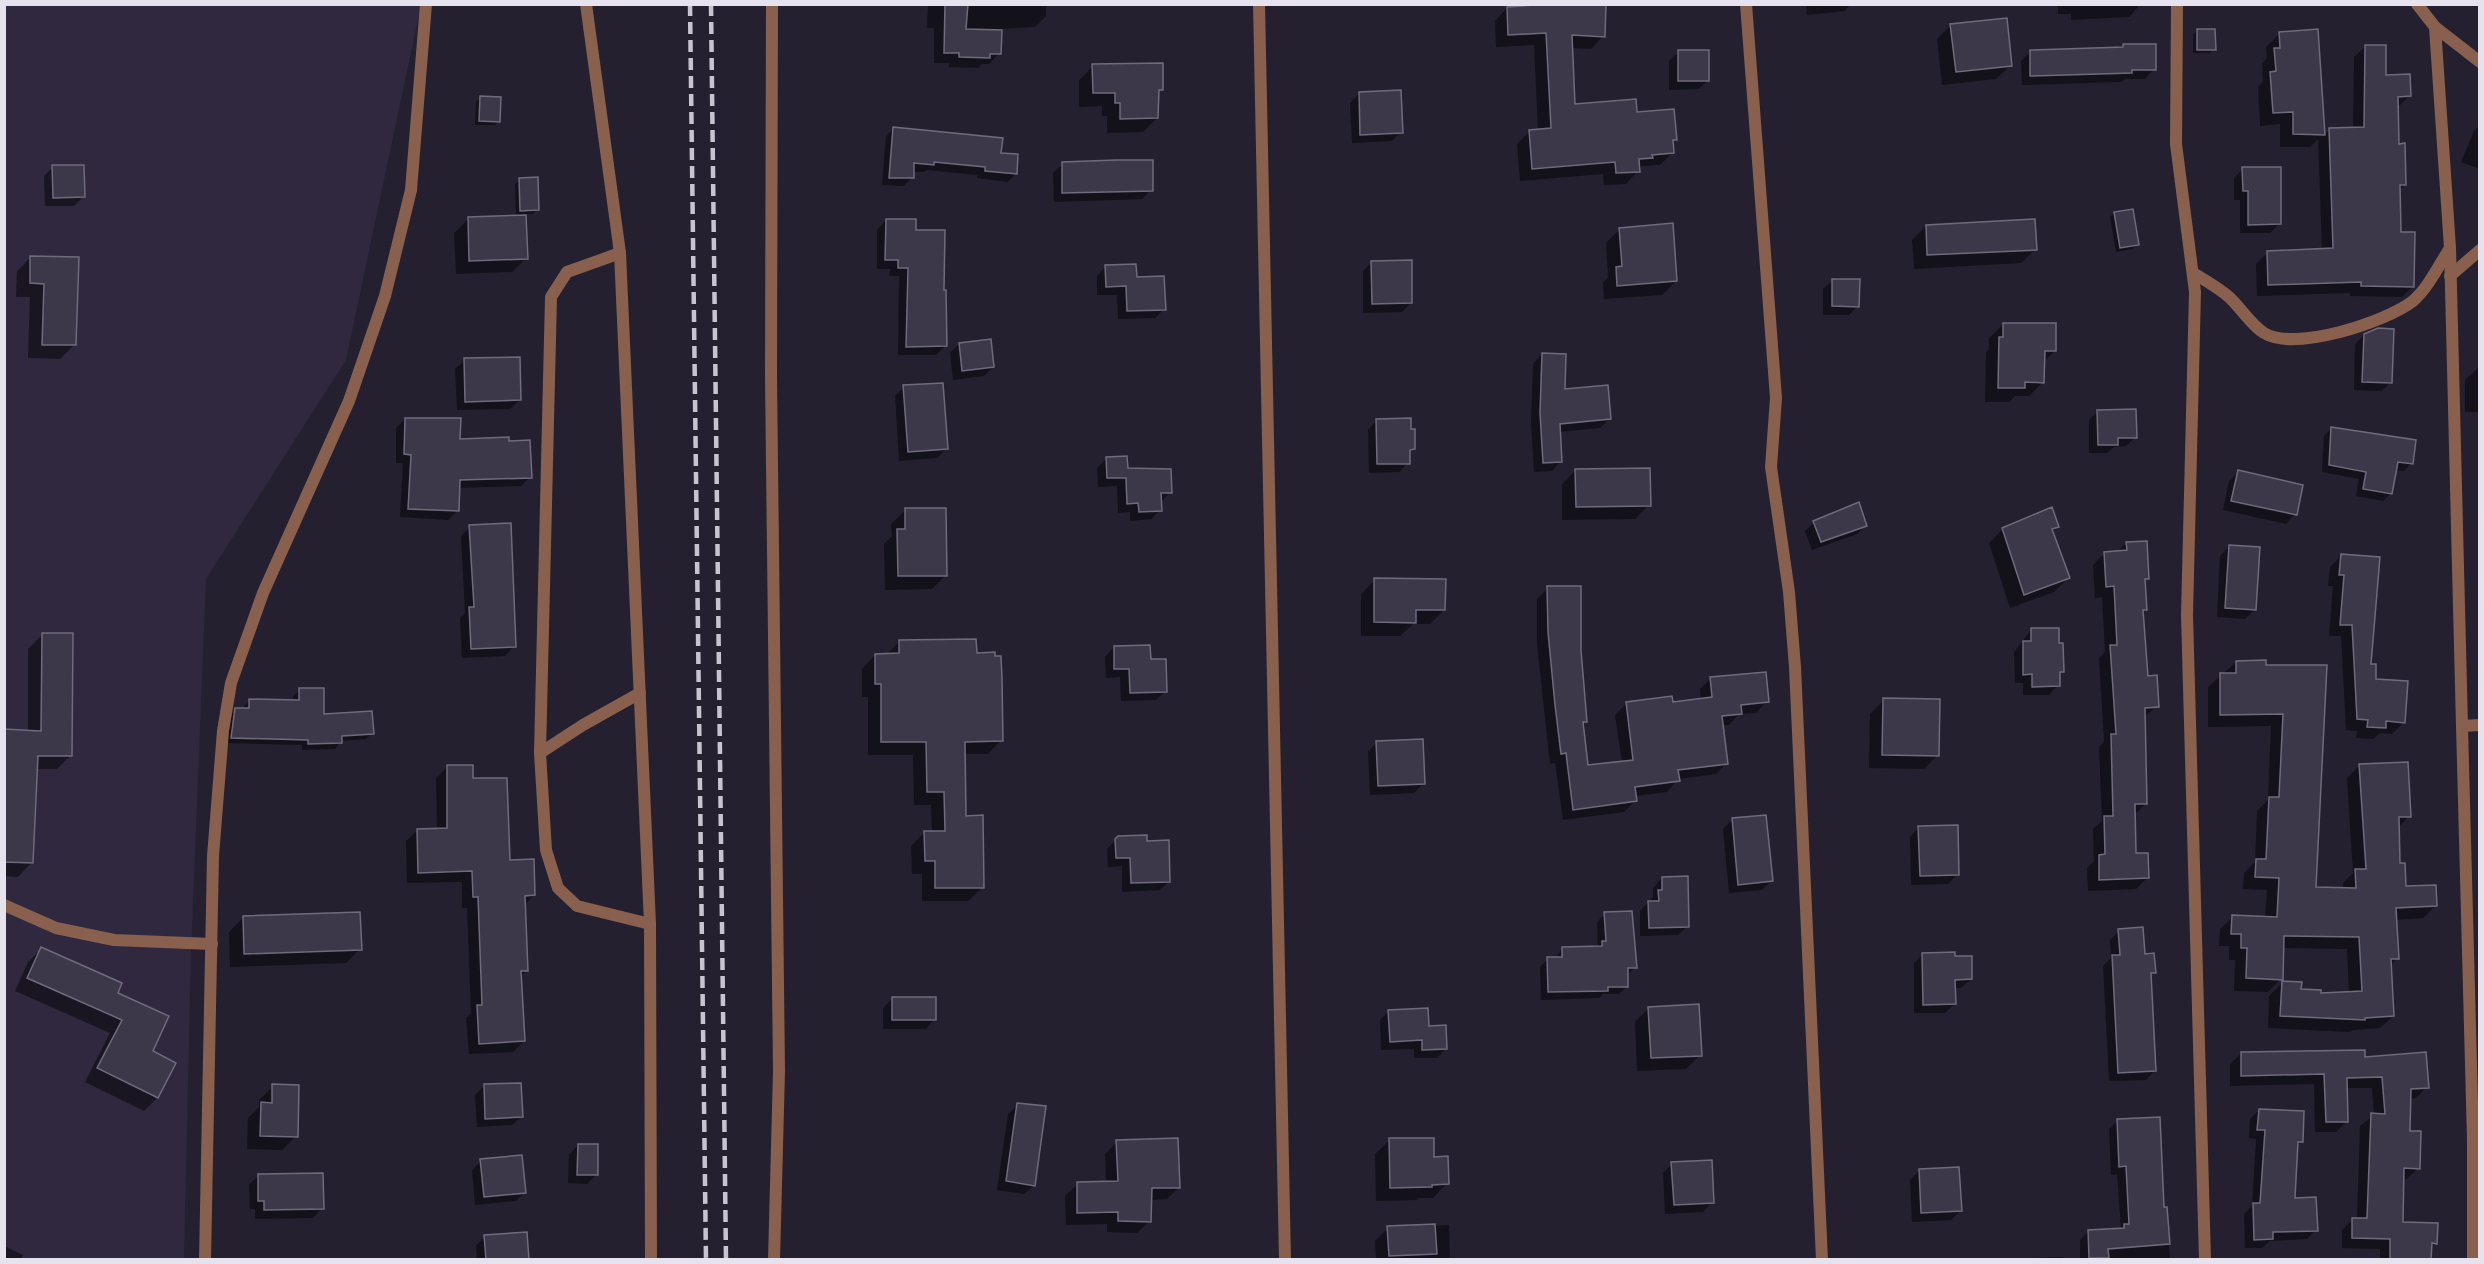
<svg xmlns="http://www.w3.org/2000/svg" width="2484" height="1264" font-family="Quicksand,sans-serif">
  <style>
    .built { fill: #2f283e }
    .shadow { fill: #0007 }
    .building { fill: #3d3849; stroke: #706a7d; stroke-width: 1.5 }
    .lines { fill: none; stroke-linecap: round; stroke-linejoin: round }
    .minor { stroke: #88604d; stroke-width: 12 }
    .tertiary { stroke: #88604d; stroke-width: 12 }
    .rail { stroke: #c7c4d0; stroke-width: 4.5; stroke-dasharray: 12 6; stroke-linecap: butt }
  </style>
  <rect width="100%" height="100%" fill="#24202f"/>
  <path class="built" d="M5 5H421L346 360 206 579 191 952 184 1259 5 1260Z"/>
  <g class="shadow">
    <path d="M928 4H1046V16L1035 27 1000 29 999 53 989 64H982L978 68 949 67V63H934V28H927Z"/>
    <path d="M1536 4H1605L1603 36 1591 49 1571 48 1574 105 1636 113 1675 139 1671 143 1672 153 1660 165 1642 166 1626 184 1604 185 1603 174 1520 181 1517 144 1530 131H1538L1534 45 1496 47 1495 21 1507 8 1536 7Z"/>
    <path d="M1806 4H1851L1845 11 1807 15Z"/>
    <path d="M2058 4H2138V7L2129 17 2071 20V14H2058Z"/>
    <path d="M1951 25 2011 65 1996 79 1942 85 1937 39Z"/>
    <path d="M2197 30 2214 49 2210 53H2193V35Z"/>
    <path d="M2316 31 2323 136 2330 130 2353 129 2354 57 2366 46 2384 76 2409 96 2398 107V145L2405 184 2399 191 2400 233 2413 286 2402 297 2350 296V293L2257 296 2256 264 2267 253 2322 250 2318 139 2310 147H2280V124L2260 126 2258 87 2263 81 2262 63 2267 58 2266 47 2280 33Z"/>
    <path d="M2123 45 2154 69 2145 79H2125L2121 82 2022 85 2021 61 2030 52 2120 49Z"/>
    <path d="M1679 52 1708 80 1699 89 1669 90V61Z"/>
    <path d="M1093 66 1161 90 1157 94V118L1143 132 1107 133V116H1102V106L1079 107V80Z"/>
    <path d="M1359 94 1401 132 1392 141 1352 143 1350 103Z"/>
    <path d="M480 98 499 121 495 125H475L476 102Z"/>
    <path d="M2480 125V169L2461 162 2474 131Z"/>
    <path d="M894 128 1000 154 1016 173 1008 182 977 178V175L927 170 924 172H913L912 177 904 186 882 185 886 136Z"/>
    <path d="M1063 164 1151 190 1142 199 1054 202 1053 173Z"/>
    <path d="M53 167 83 197 74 206H45L44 176Z"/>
    <path d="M2243 169 2279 224 2270 233H2240V200H2234V178Z"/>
    <path d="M520 180 537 209 533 214H525L526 258 512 272 456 274 454 233 468 219 516 217 515 184Z"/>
    <path d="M2114 213 2137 245 2133 249 2116 252 2110 217Z"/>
    <path d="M886 220 915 231 942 291 946 345 936 355H898L899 276H889L890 269H877V230Z"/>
    <path d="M1926 226 2036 249 2021 263 1914 269 1912 240Z"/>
    <path d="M1620 229 1676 281 1662 295 1604 299 1603 283 1608 277 1606 243Z"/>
    <path d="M31 257 74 345 60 359 28 358 30 297H16L17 271Z"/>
    <path d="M1372 262 1411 303 1402 312 1363 313V271Z"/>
    <path d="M1106 266 1135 279 1164 309 1155 318 1118 319 1117 295H1097V276Z"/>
    <path d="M1833 280 1858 306 1849 315H1823V289Z"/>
    <path d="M2003 324 2055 351 2043 362V382L2029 396H2015L2009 402H1985L1986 352 1989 349V338Z"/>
    <path d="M2364 335 2391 382 2382 391 2354 390 2355 344Z"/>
    <path d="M959 344 993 367 984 376 953 380 950 353Z"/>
    <path d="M1542 354 1563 391 1609 419 1600 428 1559 432 1561 461 1552 471 1534 472 1531 423 1533 364Z"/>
    <path d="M465 360 520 400 510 409 457 410 455 369Z"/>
    <path d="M2480 366V412H2465V380Z"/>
    <path d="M904 387 946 449 937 458 899 461 895 396Z"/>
    <path d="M2098 411 2136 437 2126 446 2114 447 2107 453H2089V420Z"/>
    <path d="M405 419 459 440 530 477 521 486 459 488 457 511 448 520 400 517 403 463H396V428Z"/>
    <path d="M1377 420 1414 449 1408 454V463L1399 472 1369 473 1368 430Z"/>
    <path d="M2332 428 2411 463 2404 471 2395 470 2391 493 2383 501 2356 496 2359 479 2322 472 2324 436Z"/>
    <path d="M1106 459 1170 492 1161 502 1160 510 1151 519 1130 521V512L1118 513 1117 486 1098 487 1097 468Z"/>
    <path d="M1576 470 1649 505 1635 519 1562 520V484Z"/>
    <path d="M2239 472 2295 514 2286 524 2223 510 2229 481Z"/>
    <path d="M1858 504 1866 525 1857 534 1812 550 1805 531 1814 522Z"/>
    <path d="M2051 509 2057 526 2052 531 2068 578 2054 592 2010 608 1989 543 2003 529Z"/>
    <path d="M905 510 946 575 932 589 885 590 884 544 892 536 891 524Z"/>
    <path d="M470 527 514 646 505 656 462 658 460 618 465 613 461 536Z"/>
    <path d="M2126 543 2148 578 2144 582 2146 609 2142 613 2147 678 2157 706 2143 718 2146 803 2134 815 2135 855 2148 877 2136 889 2088 891 2087 868 2094 861 2093 829 2102 821 2099 747 2104 742 2099 658 2105 652 2102 597 2095 598 2093 565 2105 553 2117 552Z"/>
    <path d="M2229 547 2254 610 2245 619 2217 617 2220 556Z"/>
    <path d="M2341 556 2374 680 2404 722 2392 734 2380 733 2373 739 2356 738 2357 731 2346 730 2341 636H2329L2333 586H2328L2330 567Z"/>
    <path d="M1375 580 1444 610 1430 624H1413L1400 636H1361V594Z"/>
    <path d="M1548 588 1580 650 1585 721 1581 725 1587 767 1622 763 1615 715 1627 703 1672 704 1701 700 1700 689 1711 678 1767 701 1756 713 1739 714 1729 725H1722L1727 763 1716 774 1678 779 1667 792 1635 796V801L1624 812 1563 820 1555 763 1550 764 1537 644V599Z"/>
    <path d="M2031 630 2058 645 2063 671 2058 676V685L2049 695H2023V683H2015L2014 652Z"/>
    <path d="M42 635 71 755 57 769H36L32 862 18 877 4 876V731L28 732V649Z"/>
    <path d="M899 642 975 654 1001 740 988 754H964L965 817 982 888 968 901H922V874H912L911 846 925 832H932L931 805H914L913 755H868V697H862V669L875 655H886Z"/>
    <path d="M1114 647 1150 661 1165 691 1156 700 1121 701 1120 677 1106 678 1105 657Z"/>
    <path d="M2236 662 2264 666H2326L2315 888 2343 889V883L2353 873 2347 778 2360 765 2409 816 2398 828 2399 865 2405 888 2436 905 2423 918 2395 920 2397 958 2390 966 2393 1016 2380 1028 2353 1030 2350 1032 2268 1028 2269 996 2282 983 2300 991 2319 994 2349 993 2347 949 2282 948 2281 979 2268 992 2234 991 2235 960H2229V946H2219L2220 929 2233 917 2265 918 2267 890 2243 889 2244 873 2255 862 2257 811 2268 800 2271 726 2208 727V687Z"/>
    <path d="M300 690 323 716 372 733 366 739 341 741 335 749 302 750V745L225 743 230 716 236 710H244V706L250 700 294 702 293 696Z"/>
    <path d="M1884 700 1938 755 1924 769 1869 768 1870 714Z"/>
    <path d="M1377 742 1423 784 1414 793 1370 795 1368 752Z"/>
    <path d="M447 767 472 780 508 862 534 895 524 905 527 970 520 977 524 1041 513 1052 469 1054 466 1018 471 1013 467 908H462V882L407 883 406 841 417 830 437 829 436 778Z"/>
    <path d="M1732 820 1771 881 1762 890 1729 893 1723 829Z"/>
    <path d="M1919 827 1958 874 1948 884 1911 885 1910 837Z"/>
    <path d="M1118 838 1146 843 1169 881 1160 890 1122 892V866L1108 867 1107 849Z"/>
    <path d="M1662 878 1688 926 1678 935 1640 936V911L1653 897V888Z"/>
    <path d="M1605 914 1635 967 1627 976V986L1619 994H1603L1599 998 1541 1000 1540 967 1548 959H1555L1562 949 1598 947 1597 922Z"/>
    <path d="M243 918 360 949 346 963 230 967 229 932Z"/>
    <path d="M2119 931 2144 956 2154 972 2150 976 2155 1070 2146 1080 2109 1081 2103 966 2111 958 2110 940Z"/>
    <path d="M41 949 116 993 151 1052 174 1063 157 1098 144 1111 85 1082 110 1033 15 991 28 962Z"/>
    <path d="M1923 954 1953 958 1971 979 1961 988H1954V1004L1945 1013H1914V963Z"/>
    <path d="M892 999 935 1019 926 1029H883V1008Z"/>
    <path d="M1649 1008 1700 1055 1686 1069 1637 1071 1635 1022Z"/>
    <path d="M1389 1011 1428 1028 1446 1048 1437 1058H1414V1049L1381 1050 1380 1020Z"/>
    <path d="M2241 1053 2364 1058 2427 1087 2416 1098 2409 1099V1132L2418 1168 2407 1179H2402V1223L2436 1243 2430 1249V1260H2380V1249L2342 1248V1230L2353 1219H2357L2360 1126 2374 1115 2372 1088H2346L2347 1121 2336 1132H2315L2314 1084 2230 1086V1064Z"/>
    <path d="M273 1086 296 1136 282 1150 247 1149 248 1118 259 1107V1100Z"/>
    <path d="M484 1086 522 1116 512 1125 477 1127 475 1095Z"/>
    <path d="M1018 1104 1034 1185 1024 1194 997 1190 1008 1114Z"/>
    <path d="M2259 1110 2302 1141 2296 1147 2293 1199 2316 1230 2307 1239 2270 1241 2262 1248H2245L2244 1214 2252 1206 2256 1139 2249 1138 2250 1119Z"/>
    <path d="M2118 1120 2162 1208H2166L2170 1260H2080V1240L2089 1231 2121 1229 2117 1174 2111 1175 2109 1129Z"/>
    <path d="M1390 1140 1433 1158 1447 1183 1433 1198H1419L1417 1200 1376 1201 1375 1154Z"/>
    <path d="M1117 1142 1179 1187 1167 1199 1150 1200V1221L1137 1233 1107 1232V1224L1066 1225 1065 1196 1078 1184 1106 1183 1105 1154Z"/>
    <path d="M578 1145 596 1175 587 1184 568 1183 569 1155Z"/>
    <path d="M481 1161 525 1192 516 1201 475 1205 472 1170Z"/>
    <path d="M1672 1164 1712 1202 1703 1212 1665 1214 1663 1173Z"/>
    <path d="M1919 1171 1960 1211 1951 1220 1912 1222 1910 1180Z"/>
    <path d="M258 1176 322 1208 313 1218 255 1219V1209H250L249 1185Z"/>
    <path d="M1449 1225 1450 1260H1376L1375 1241 1388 1228Z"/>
    <path d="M485 1236 527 1260H477L476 1246Z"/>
    <path d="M4 1246 23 1255 21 1260H4Z"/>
    <path d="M2063 1257V1260H1991Z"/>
  </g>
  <g class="building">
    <path d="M945 4H968L966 29 1002 30 1001 54H990V58L959 57V53H944Z"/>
    <path d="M1549 4H1606L1605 37 1572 35 1575 104 1636 99 1637 112 1674 109 1677 140H1673L1674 153 1652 155 1653 158 1639 159 1640 172 1616 173 1615 162 1532 169 1529 130 1551 128 1546 33 1508 35 1507 7Z"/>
    <path d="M2007 18 2012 66 1956 72 1950 24Z"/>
    <path d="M2197 29H2215L2216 50H2197Z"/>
    <path d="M2318 29 2325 135 2293 134V112L2273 113 2270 72 2276 71 2274 48H2280L2279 32Z"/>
    <path d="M2123 44H2156V70H2132V73L2030 76V50L2123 47Z"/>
    <path d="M2365 45H2386V75L2410 74 2411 96 2398 97 2399 144 2405 143 2406 185H2400L2401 232H2415L2414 287 2361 286V282L2268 285 2267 251 2333 248 2329 128 2364 127Z"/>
    <rect x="1678" y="50" width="31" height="31"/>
    <path d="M1163 63V90H1159L1158 118 1120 119V103H1115V93H1093L1092 64Z"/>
    <path d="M1401 90 1403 133 1360 135 1359 92Z"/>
    <path d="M480 96 501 97 500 122 479 121Z"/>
    <path d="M893 127 1003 138 1001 153 1018 154 1017 174 985 171V167L934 162V165L914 163V178H889Z"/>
    <path d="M1116 160H1153V191L1062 193V162Z"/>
    <path d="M52 165H84L85 197 53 198Z"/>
    <path d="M2242 167H2281V224L2248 225V191H2243Z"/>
    <path d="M538 177 539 210 520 211 519 178Z"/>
    <path d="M2133 209 2139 245 2120 248 2114 212Z"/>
    <path d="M526 215 528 259 469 261 468 217Z"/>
    <path d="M886 219H916V230H945L944 290H946L947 346 906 347 908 268H898V260H885Z"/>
    <path d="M2035 219 2037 250 1927 255 1926 225Z"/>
    <path d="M1673 223 1677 281 1617 286 1616 267 1622 266 1619 228Z"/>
    <path d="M30 256 79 257 76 345H42L44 284 30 283Z"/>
    <path d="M1412 260V303L1372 304 1371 261Z"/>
    <path d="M1136 264 1137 277 1164 276 1166 310 1127 311 1126 286 1106 287 1105 265Z"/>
    <path d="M1832 279H1860L1859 307 1832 306Z"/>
    <path d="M2003 323H2056V351H2045L2044 383 2025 382V388H1998L1999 337H2003Z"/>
    <path d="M2378 328 2394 329 2392 383 2362 382 2364 334Z"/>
    <path d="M991 339 994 367 962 371 959 343Z"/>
    <path d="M1542 353 1566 354 1565 389 1608 385 1611 419 1560 424 1562 462 1543 463 1540 413Z"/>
    <path d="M520 357 521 400 465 402 464 358Z"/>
    <path d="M943 383 948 449 908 452 903 385Z"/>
    <path d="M2136 409 2137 438H2118V445H2098L2097 410Z"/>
    <path d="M405 418H461L460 439 509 437V441L530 440 532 478 460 480 459 511 408 509 411 455 404 454Z"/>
    <path d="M1411 418V429H1415V449L1410 450V464H1377L1376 419Z"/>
    <path d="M2331 427 2416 440 2413 464 2398 462 2392 494 2363 489 2366 472 2329 465Z"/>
    <path d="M1127 456 1128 468 1171 469 1172 493H1161L1162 511 1139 512 1138 503 1127 504 1126 478H1107L1106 457Z"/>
    <path d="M1650 468 1651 506 1576 507 1575 469Z"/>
    <path d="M2238 470 2303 485 2297 515 2231 501Z"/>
    <path d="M1859 502 1867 526 1821 542 1813 521Z"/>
    <path d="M2052 507 2059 527 2052 529 2070 578 2024 595 2002 528Z"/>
    <path d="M905 508H946L947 576H898L897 529H905Z"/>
    <path d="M511 523 516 647 471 649 469 607H474L469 525Z"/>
    <path d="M2147 541 2149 579H2145L2147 610H2143L2148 676 2157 675 2159 707 2145 708 2147 804H2135L2136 853H2148L2149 878 2099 880V855L2105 854 2104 816H2113L2111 734H2116L2110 645H2117L2114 586 2106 587 2104 552 2127 550 2126 542Z"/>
    <path d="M2229 545 2260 547 2256 610 2225 608Z"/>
    <path d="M2341 554 2380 557 2371 664H2376V679L2408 681 2405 723 2386 721V728L2367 727 2368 720 2357 719 2352 625H2340L2344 575H2339Z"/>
    <path d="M1374 578 1446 579 1445 610H1416V623L1374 622Z"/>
    <path d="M1547 586H1581V650L1587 722H1583L1588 765 1633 760 1626 702 1672 696 1673 702 1712 697 1710 677 1766 672 1769 702 1741 705 1742 714 1722 716 1728 764 1678 770 1680 781 1635 787 1637 801 1573 810 1566 753 1561 754 1555 705 1548 632Z"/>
    <path d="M2031 628H2059V643H2063L2064 672H2060V686L2032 687V674L2023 675V641H2031Z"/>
    <path d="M42 633H73L72 756H38L33 863 4 862V729L41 731Z"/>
    <path d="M976 639 977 653 995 652V656H1001L1002 678 1003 741 965 742 966 816 983 815 984 888H935V861H925L924 831H945L944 792H927L926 742H881V684H875V654L899 653V640Z"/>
    <path d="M1150 645 1151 659H1166L1167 692 1130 693 1129 669H1114V646Z"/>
    <path d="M2266 660V665H2327L2316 887 2356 888 2355 869H2366L2359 764 2408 762 2411 817H2399L2400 863H2405L2406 886 2436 885 2437 906 2396 908 2399 959H2391L2394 1016 2365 1018V1020L2280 1016 2282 981 2302 982 2301 989 2321 990V993L2362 991 2359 937 2284 936 2283 980 2246 978 2247 948H2241V934H2231L2232 915 2277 917 2279 878 2255 877 2256 859H2266L2269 797H2279L2283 714 2220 715V673H2236V661Z"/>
    <path d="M299 688H324V714L372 711 374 734 342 736V743L308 744V740L231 738 235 708H249V699L299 700Z"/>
    <path d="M1883 698 1940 699 1939 756 1882 755Z"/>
    <path d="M1423 739 1425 784 1378 786 1376 741Z"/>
    <path d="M447 765H473V778H507L510 860 534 859 535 895 525 896 528 971H521L525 1041 479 1044 477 1005H482L478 897H473L472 871 418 873 417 829 447 828Z"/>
    <path d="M1766 815 1773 881 1738 885 1732 818Z"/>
    <path d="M1958 825 1959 875 1920 876 1918 826Z"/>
    <path d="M1147 835V841L1169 840 1170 882 1131 883 1130 858H1116L1115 839 1118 836Z"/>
    <path d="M1688 876 1689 927 1649 928 1648 901H1659L1658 890H1662V877Z"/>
    <path d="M1632 911 1637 968H1628V987H1608V991L1548 992 1547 957H1562V947L1602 946V941H1606L1604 912Z"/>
    <path d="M360 912 362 950 244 954 243 916Z"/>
    <path d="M2143 927 2145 954 2154 953 2156 973H2151L2156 1071 2118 1073 2112 955H2120L2118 929Z"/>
    <path d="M41 947 122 983 118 993 169 1016 153 1051 176 1063 158 1098 97 1068 122 1020 27 978Z"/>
    <path d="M1955 952V956H1972V979L1955 980 1956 1004 1923 1005 1922 953Z"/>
    <rect x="892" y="997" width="44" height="23"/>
    <path d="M1699 1004 1702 1056 1651 1058 1648 1007Z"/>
    <path d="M1428 1008 1429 1026 1446 1025 1447 1049 1422 1050V1040L1390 1042 1388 1010Z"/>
    <path d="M2365 1050V1057L2426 1052 2429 1088 2411 1089 2410 1131H2421L2420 1169 2404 1168 2403 1222 2438 1223 2437 1244 2432 1243 2431 1260H2390V1239L2352 1238V1218H2367L2371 1113 2385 1114 2382 1077 2347 1078 2348 1122H2326L2324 1074 2241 1076V1052Z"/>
    <path d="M521 1083 523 1117 485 1119 484 1084Z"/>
    <path d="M272 1084 299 1085 298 1137 260 1136 261 1102 272 1103Z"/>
    <path d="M1017 1103 1046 1106 1035 1186 1006 1181Z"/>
    <path d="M2259 1109 2304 1111 2303 1142H2298L2295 1198 2316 1197 2318 1231 2273 1232V1239L2254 1240 2253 1203H2260L2265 1130H2257Z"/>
    <path d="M2160 1117 2164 1207H2167L2170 1244 2108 1249 2109 1258H2089L2088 1230 2124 1228V1224H2129L2126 1166 2119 1167 2117 1119Z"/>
    <path d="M1178 1138 1180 1188H1152L1151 1222 1118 1221V1212L1077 1213V1182L1118 1181 1116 1140Z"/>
    <path d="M1389 1138H1434V1157L1448 1156 1449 1184 1432 1185V1187L1390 1188Z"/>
    <path d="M578 1144H598V1175H577Z"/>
    <path d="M522 1155 526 1193 484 1197 480 1159Z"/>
    <path d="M1712 1160 1714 1203 1674 1205 1671 1162Z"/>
    <path d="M1959 1167 1962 1211 1921 1213 1919 1169Z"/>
    <path d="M323 1173 324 1209 264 1210V1201H258V1174Z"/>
    <path d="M1435 1224 1437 1254 1389 1256 1387 1226Z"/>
    <path d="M527 1232 529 1260H486L484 1235Z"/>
  </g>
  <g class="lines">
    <g class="minor">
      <path d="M772 4 771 376 779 1071 774 1260"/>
      <path d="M1259 4 1285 1260"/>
      <path d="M1746 4 1776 398 1771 467 1789 592 1795 667 1822 1260"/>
      <path d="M2177 4 2176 144 2195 292 2187 615 2205 1260"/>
      <path d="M2417 4 2435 27"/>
      <path d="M620 253 567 272 551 297 540 753 546 850 558 888 577 906 650 924"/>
      <path d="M2195 274C2206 281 2219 288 2229 297 2241 308 2251 325 2264 333 2295 352 2386 322 2413 301 2428 288 2439 265 2450 248"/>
      <path d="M2450 276 2480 250"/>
      <path d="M2462 726 2450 248 2435 27 2480 62"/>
      <path d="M540 753 583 725 640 693"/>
      <path d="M4 905 56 928 114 940 212 944"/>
      <path d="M205 1260 213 856 223 731 231 683 263 593 349 401 385 296 411 190 426 4"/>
      <path d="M2473 1260V1140L2462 726 2480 725"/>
    </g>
    <path class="tertiary" d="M586 4 620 253 650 924 651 1260"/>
    <g class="rail">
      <path d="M690 4 706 1260"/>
      <path d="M711 4 726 1260"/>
    </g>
  </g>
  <rect width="2484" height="1264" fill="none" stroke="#e6e3ee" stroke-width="12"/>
</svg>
